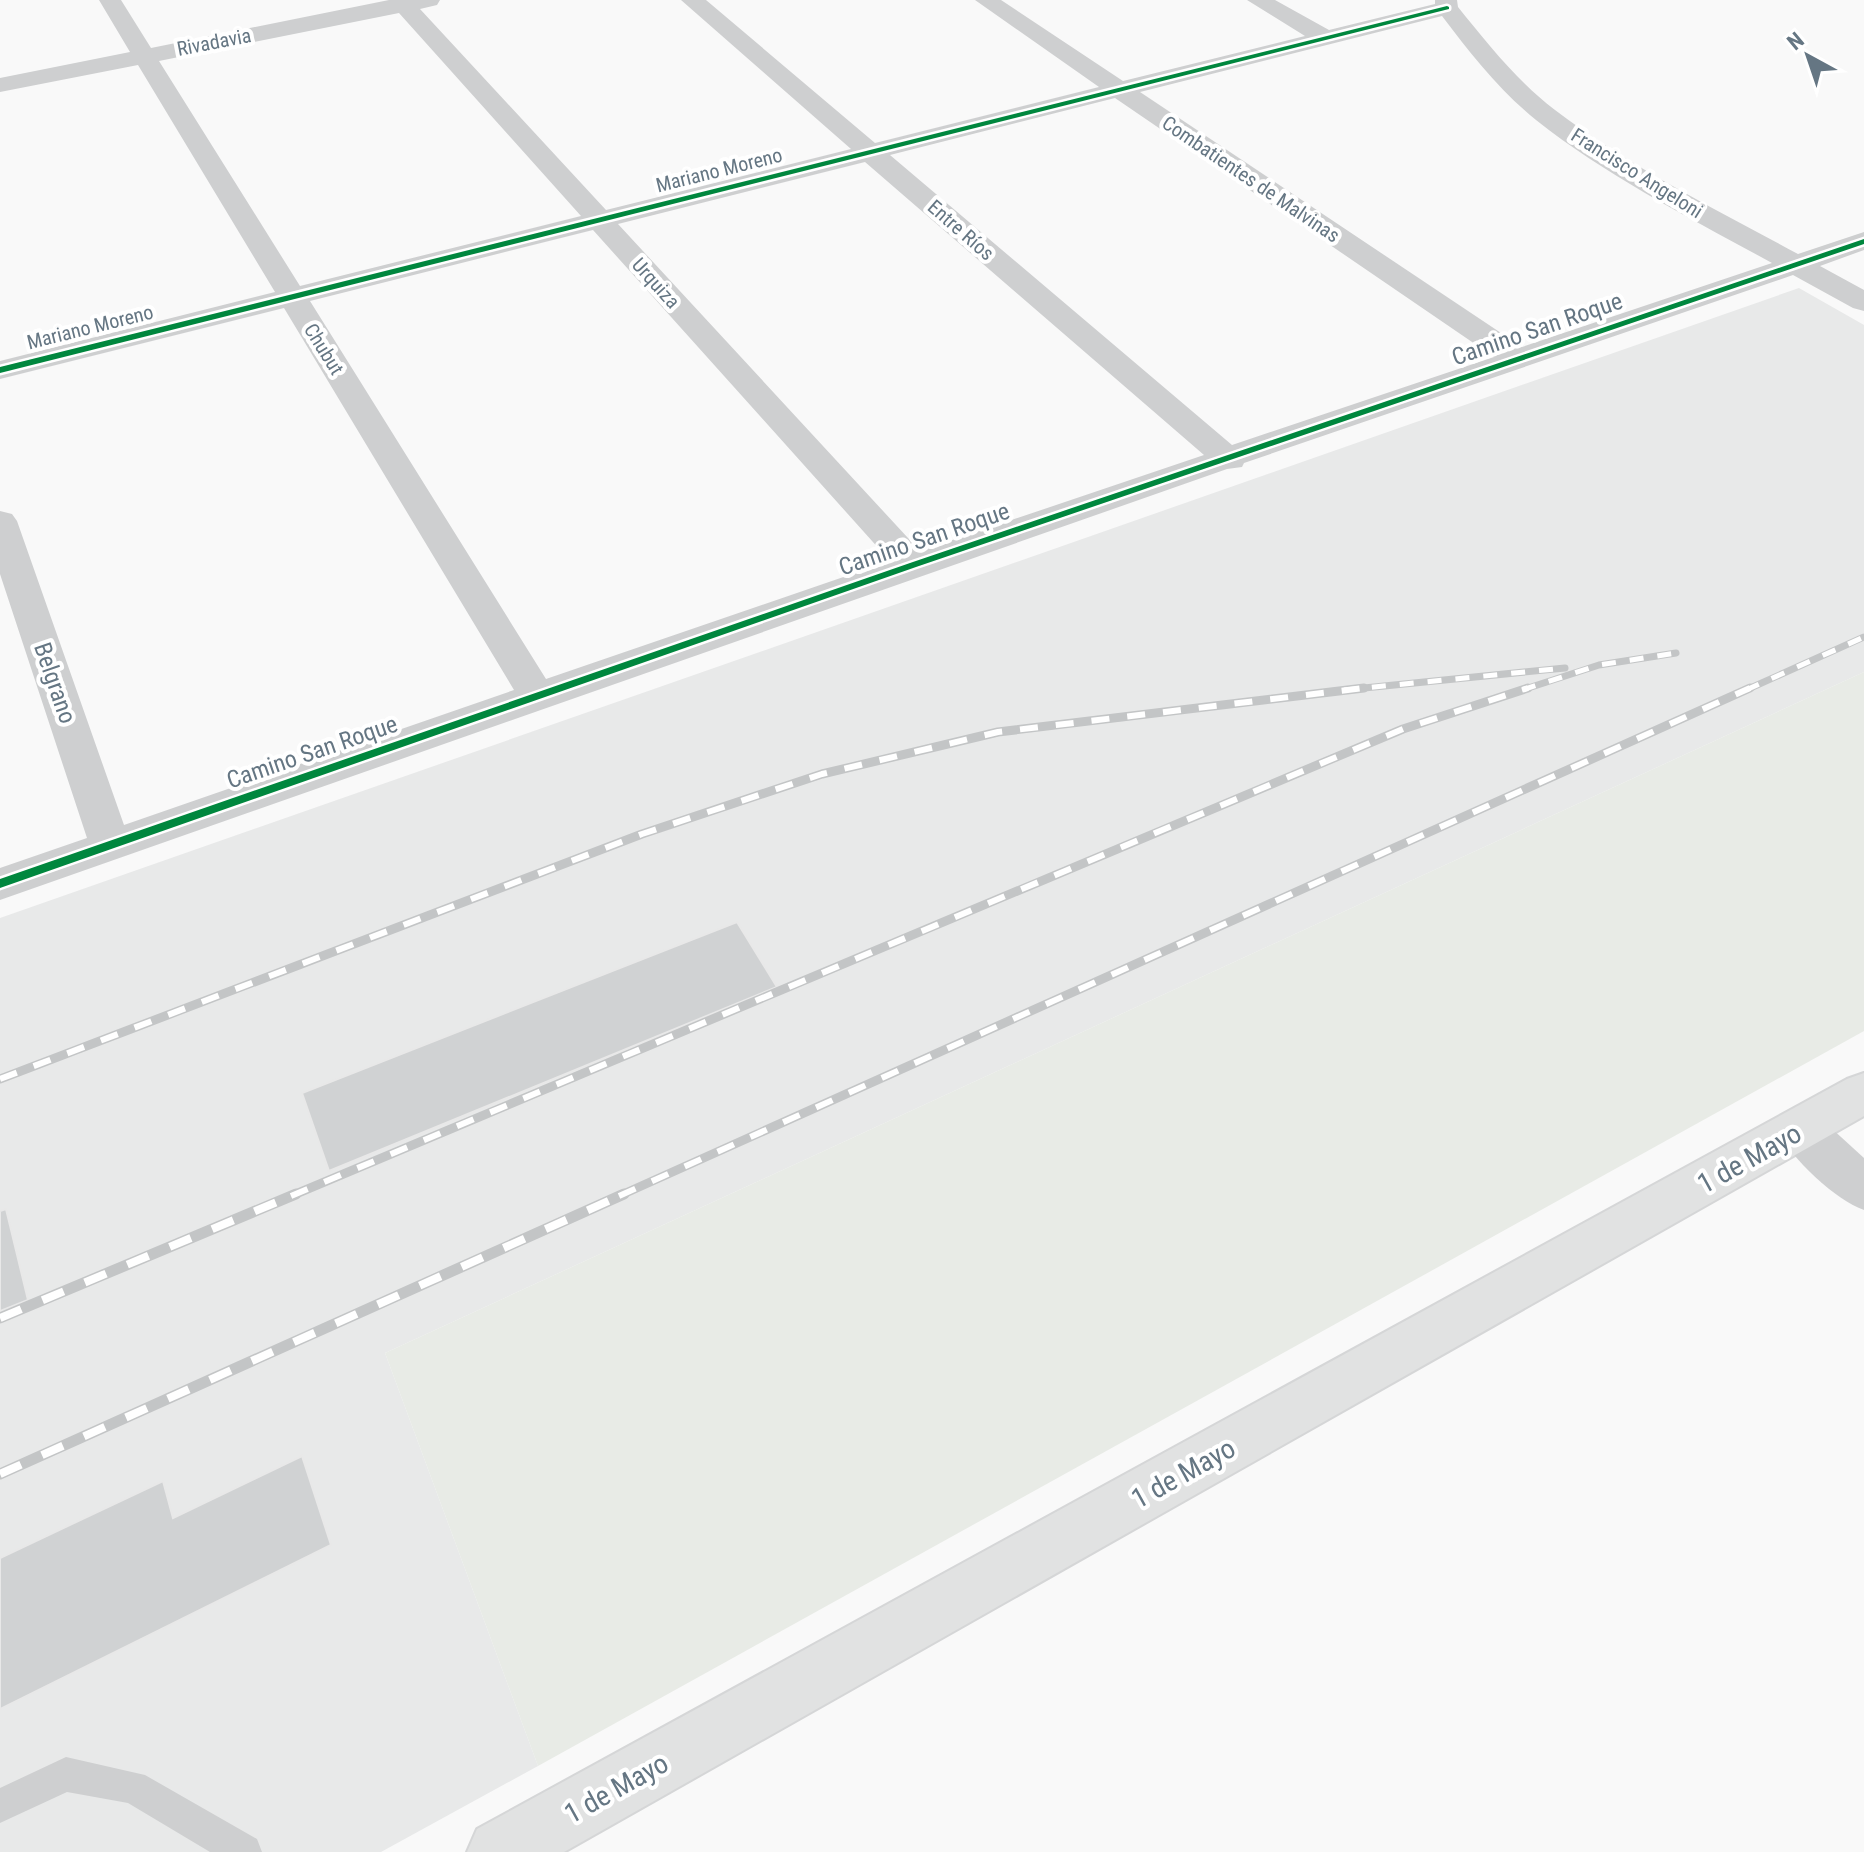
<svg xmlns="http://www.w3.org/2000/svg" width="1864" height="1852" font-family="'Roboto Condensed',sans-serif">
  <style>
    .built { fill: #e8e9e9 }
    .green { fill: #e8ebe6 }
    .building { fill: #d0d2d3; stroke: #e8e8e8; stroke-width: 2 }
    .lines { fill: none; stroke-linecap: round; stroke-linejoin: round }
    .secondary-casing { stroke: #d5d6d7; stroke-width: 4 }
    .lane { fill: #cecfd0; fill-rule: evenodd }
    .street { fill: #cecfd0; fill-rule: evenodd }
    .secondary { fill: #e1e2e2; fill-rule: evenodd }
    .rail-far2-casing { stroke: #c3c5c6; stroke-width: 7 }
    .rail-far1-casing { stroke: #c3c5c6; stroke-width: 9 }
    .rail-casing { stroke: #c3c5c6; stroke-width: 11 }
    .rail-far2 { stroke: #fff; stroke-width: 5; stroke-dasharray: 14; stroke-linecap: butt }
    .rail-far1 { stroke: #fff; stroke-width: 6; stroke-dasharray: 18; stroke-linecap: butt }
    .rail { stroke: #fff; stroke-width: 8; stroke-dasharray: 23; stroke-linecap: butt }
    .cycleway-casing { stroke: #fff; stroke-width: 5 }
    .cycleway { fill: #00873e; fill-rule: evenodd }
    .labels { text-anchor: middle; stroke-width: 8; stroke-linejoin: round; paint-order: stroke }
    .far-street-label { font-size: 20px; fill: #657683; stroke: #fff }
    .street-label { font-size: 24px; fill: #657683; stroke: #fff }
    .near-street-label { font-size: 28px; fill: #657683; stroke: #fff }
  </style>
  <rect width="100%" height="100%" fill="#f9f9f9"/>
  <path class="built" d="M1799 288 1864 325V672L385 1353 538 1766 381 1852H0V918Z"/>
  <path class="green" d="M1864 672V1031L538 1766 385 1353Z"/>
  <g class="building">
    <path d="M737 922 777 987 329 1171 302 1093Z"/>
    <path d="M6 1209 28 1300 0 1311V1211Z"/>
    <path d="M302 1456 331 1545 0 1709V1558L163 1481 173 1518Z"/>
  </g>
  <g class="lines">
    <g class="secondary-casing">
      <path id="secondary" d="M1864 1073V1116L564 1852H467L477 1829 1847 1079Z"/>
    </g>
    <path class="lane" d="M66 1757 145 1775 257 1839 262 1852H210L128 1803 67 1792 0 1823V1788Z"/>
    <g class="street">
      <path d="M99 0H121L151 48 389 0H440L437 5 420 9 606 210 851 149 681 0H706L875 143 1099 87 975 0H1001L1123 81 1305 36 1247 0H1275L1329 30 1435 4V0H1457L1458 7C1487 43 1518 82 1555 110 1630 167 1715 209 1798 254L1864 232V250L1820 266 1864 290V311L1853 308 1793 275 1244 463 1242 467 1227 469 0 900V868L87 838 0 574V511L12 514 17 521 124 825 514 690 284 308 0 379V361L275 292 138 65 0 92V78L130 52ZM399 13 581 216 300 286 159 61ZM1442 16C1470 53 1500 91 1536 120 1608 177 1692 219 1772 263L1522 347 1140 92ZM1115 98 1494 357 1232 445 890 155ZM865 162 1204 455 920 551 618 224ZM593 230 890 561 546 679 310 301Z"/>
      <path d="M1801 1110 1818 1116 1864 1158V1210C1835 1200 1790 1157 1777 1130L1784 1116Z"/>
    </g>
    <use href="#secondary" class="secondary"/>
    <g class="rail-far2-casing">
      <g id="rail-far2">
        <path d="M1344 690 1565 668"/>
        <path d="M1522 690 1599 665 1676 653"/>
        <path d="M1746 690 1864 637"/>
      </g>
    </g>
    <g class="rail-far1-casing">
      <g id="rail-far1">
        <path d="M0 1079 642 834 822 774 998 732 1364 688"/>
        <path d="M291 1196 1403 729 1528 688"/>
        <path d="M619 1196 1750 688"/>
      </g>
    </g>
    <g class="rail-casing">
      <g id="rail">
        <path d="M0 1318 296 1194"/>
        <path d="M0 1474 624 1194"/>
      </g>
    </g>
    <use href="#rail-far2" class="rail-far2"/>
    <use href="#rail-far1" class="rail-far1"/>
    <use href="#rail" class="rail"/>
    <g class="cycleway-casing">
      <g id="cycleway">
        <path d="M1447 6 1449 7V9L0 373V367Z"/>
        <path d="M1864 239V244L916 567 0 888V879L910 563Z"/>
      </g>
    </g>
    <use href="#cycleway" class="cycleway"/>
  </g>
  <g class="labels">
    <g class="far-street-label">
      <text transform="translate(214 42) rotate(-11)" y="7">Rivadavia</text>
      <text transform="translate(719 170) rotate(-14)" y="7">Mariano Moreno</text>
      <text transform="translate(1637 173) rotate(32)" y="7">Francisco Angeloni</text>
      <text transform="translate(1251 179) rotate(34)" y="7">Combatientes de Malvinas</text>
      <text transform="translate(961 230) rotate(41)" y="7">Entre Ríos</text>
      <text transform="translate(656 283) rotate(48)" y="7">Urquiza</text>
      <text transform="translate(90 327) rotate(-14)" y="7">Mariano Moreno</text>
      <text transform="translate(324 349) rotate(58)" y="7">Chubut</text>
    </g>
    <g class="street-label">
      <text transform="translate(1537 329) rotate(-19)" y="8">Camino San Roque</text>
      <text transform="translate(924 539) rotate(-19)" y="8">Camino San Roque</text>
      <text transform="translate(55 683) rotate(71)" y="8">Belgrano</text>
      <text transform="translate(312 752) rotate(-19)" y="8">Camino San Roque</text>
    </g>
    <g class="near-street-label">
      <text transform="translate(1749 1158) rotate(-29)" y="10">1 de Mayo</text>
      <text transform="translate(1183 1473) rotate(-29)" y="10">1 de Mayo</text>
      <text transform="translate(616 1788) rotate(-29)" y="10">1 de Mayo</text>
    </g>
  </g>
  <g transform="translate(1808 56) rotate(320)" stroke="#ffffff" stroke-width="6" paint-order="stroke">
  <path d="M0-6L14 30L0 20L-14 30Z" fill="#657683"/>
  <text y="-12" font-size="22" font-weight="bold" text-anchor="middle" fill="#657683">N</text>
  </g>
</svg>
